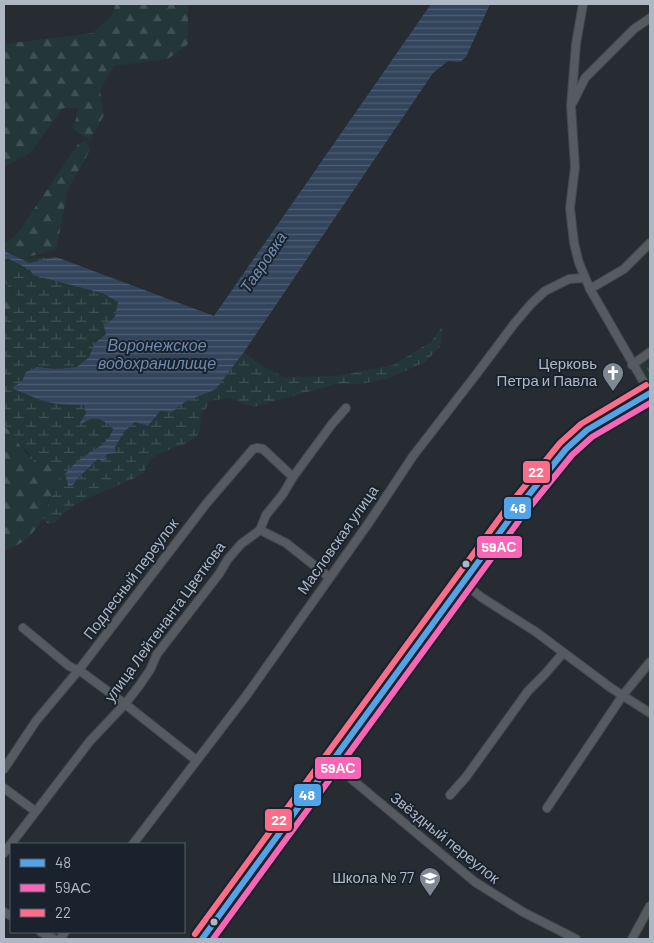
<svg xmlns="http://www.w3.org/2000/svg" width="654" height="943" font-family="Barlow,sans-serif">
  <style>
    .grass { fill: url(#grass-tufts) }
    .forest { fill: url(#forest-firs) }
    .wetland { fill: url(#wetland-marsh) }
    .water { fill: url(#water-rules) }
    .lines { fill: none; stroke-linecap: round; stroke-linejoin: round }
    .minor-casing { stroke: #44484d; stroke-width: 10 }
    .major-casing { stroke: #43484f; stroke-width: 12 }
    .minor { stroke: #565a61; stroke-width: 8 }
    .major { stroke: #585d63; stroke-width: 10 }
    .bus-1-casing { stroke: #19222d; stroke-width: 10 }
    .bus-2-casing { stroke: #19222d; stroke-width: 10 }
    .bus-3-casing { stroke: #19222d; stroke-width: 10 }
    .bus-1 { stroke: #53a3e8; stroke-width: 6 }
    .bus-2 { stroke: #fa66b7; stroke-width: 6 }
    .bus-3 { stroke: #fb6d88; stroke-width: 6 }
    .bus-dot { fill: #aeb8c5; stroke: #19222d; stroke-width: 2 }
    .labels { text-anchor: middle; stroke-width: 4; stroke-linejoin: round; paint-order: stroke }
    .poi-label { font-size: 15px; fill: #aeb8c5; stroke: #19222d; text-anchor: end }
    .street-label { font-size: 15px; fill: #aeb8c5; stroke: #19222d }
    .water-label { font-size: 16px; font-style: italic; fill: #6f8aaa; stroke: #19222d }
    .line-badge { stroke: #19222d; stroke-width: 2 }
    .badge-label { font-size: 14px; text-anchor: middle; font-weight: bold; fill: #fff }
  </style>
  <defs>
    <pattern id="grass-tufts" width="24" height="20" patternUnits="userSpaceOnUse" patternTransform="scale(1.25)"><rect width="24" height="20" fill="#233638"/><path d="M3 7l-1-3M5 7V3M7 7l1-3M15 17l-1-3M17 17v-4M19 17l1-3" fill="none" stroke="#405153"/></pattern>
    <pattern id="forest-firs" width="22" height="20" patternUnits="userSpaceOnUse" patternTransform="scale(1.25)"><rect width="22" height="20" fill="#233638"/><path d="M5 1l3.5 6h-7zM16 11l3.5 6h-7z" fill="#405153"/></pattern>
    <pattern id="wetland-marsh" width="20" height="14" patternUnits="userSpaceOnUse" patternTransform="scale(1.25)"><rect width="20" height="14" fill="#233638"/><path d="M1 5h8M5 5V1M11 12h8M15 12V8" fill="none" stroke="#405153"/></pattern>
    <pattern id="water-rules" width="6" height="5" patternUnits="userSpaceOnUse" patternTransform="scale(1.25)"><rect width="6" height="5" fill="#33455c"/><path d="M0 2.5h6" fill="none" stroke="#4e5e72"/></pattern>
  </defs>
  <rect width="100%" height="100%" fill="#262c32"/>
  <path class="grass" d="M650 355V380L647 379 636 364Z"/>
  <g class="forest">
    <path d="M114 4H188V44L168 59 114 66 100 90 104 115 90 140 73 129 79 108H63L30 153 4 167V44L93 33C104 20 112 23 115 5Z"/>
    <path d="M85 141 90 149 86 158 68 189 56 250 19 259 4 278V244L14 237 19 231 78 144Z"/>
    <path d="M4 280C7 291 18 295 24 305L4 313Z"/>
    <path d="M4 424C11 432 32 464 41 465 46 465 52 463 57 463L63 470C59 481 53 491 48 501 46 506 46 511 44 516 37 532 20 547 4 550Z"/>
  </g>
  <path class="wetland" d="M56 257 26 264 102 293 118 302 115 316 110 322 106 334 95 343 89 357 77 367 56 369 45 367 26 372 22 381 13 388C37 402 56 406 84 405L86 413 80 423C97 419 98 413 113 429L111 437 96 449 77 479 99 459 104 461 124 432 135 421 160 411 172 412 185 402 216 389 244 352 262 366 284 377 336 376 393 365 431 342 443 325 440 347 425 362 387 379 359 384H336L254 407 228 398 209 401C207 407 205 410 202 415 199 422 203 431 196 437 179 451 151 448 144 473 115 490 76 496 55 523L48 524 43 518C48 501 57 486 63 470L57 463 40 465 33 461 29 453 16 441 4 424V313L24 304C18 294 6 290 4 278L19 259Z"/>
  <path class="water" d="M431 4H490L466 57 460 62 448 61 433 73 244 352 216 389 185 402 172 412 160 411 148 426 135 422 124 432 115 447 116 453 107 454 104 462 98 459 77 479 72 486 68 485 65 474C69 470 72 465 77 462 89 451 108 446 113 429 103 418 94 415 81 424L80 423 86 413 84 405C51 406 41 401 12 388L22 381 26 372 37 367 56 369 77 367 89 357 95 343 106 334 103 323 110 322 115 316 118 302 102 293 33 275 30 270 4 256V251L29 263 56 257 214 316Z"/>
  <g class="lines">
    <g class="minor-casing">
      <g id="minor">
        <path d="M583 4 576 44 571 106 575 167 570 208 574 243 579 263 590 289 650 393"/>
        <path d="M573 102 585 78 634 29 650 18"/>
        <path d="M590 289 624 269 650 243"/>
        <path d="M632 365 650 352"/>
        <path d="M260 530 286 543 329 577"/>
        <path d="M464 583 481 597 536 632 611 688 650 713"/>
        <path d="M23 628 69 666 83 673 125 704 196 760"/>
        <path d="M331 762 475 882 523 912 576 939"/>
        <path d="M4 769 36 721 78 671 206 504 253 449 257 448 263 449 293 477"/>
        <path d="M4 788 35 811"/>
        <path d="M450 795 466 777 528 691 545 674 563 653"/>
        <path d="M547 808 623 695 650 662"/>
        <path d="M133 844 246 696 370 521 413 456 475 376 514 324 531 304 545 291 569 279 585 278"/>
        <path d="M4 853 90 741 125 704 139 686 150 670 157 654 219 574 228 559 241 544 260 530 266 515 283 494 293 477 332 424 346 408"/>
        <path d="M4 912 11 916"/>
        <path d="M41 932 54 939"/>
        <path d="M60 939 65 932"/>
        <path d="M632 939 650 906"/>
      </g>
    </g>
    <g class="major-casing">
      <path id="major" d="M202 939 464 583 514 513 566 449 587 430 650 393"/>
    </g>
    <use href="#minor" class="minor"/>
    <use href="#major" class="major"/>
    <g class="bus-1-casing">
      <path id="bus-1" d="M202 939 514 513 566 449 587 430 650 393"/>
    </g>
    <g class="bus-2-casing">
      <path id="bus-2" d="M213 939 521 518 572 455 592 437 650 403"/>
    </g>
    <g class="bus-3-casing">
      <path id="bus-3" d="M195 934 507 508 560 443 581 424 646 385"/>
    </g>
    <use href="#bus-1" class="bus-1"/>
    <use href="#bus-2" class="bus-2"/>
    <use href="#bus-3" class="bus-3"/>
  </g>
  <defs>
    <g id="church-pin" transform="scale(1.125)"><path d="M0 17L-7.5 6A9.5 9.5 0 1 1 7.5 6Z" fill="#7e8792" stroke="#19222d"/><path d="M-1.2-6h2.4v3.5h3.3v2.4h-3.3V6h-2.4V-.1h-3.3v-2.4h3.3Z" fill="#fff"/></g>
    <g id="school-pin" transform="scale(1.125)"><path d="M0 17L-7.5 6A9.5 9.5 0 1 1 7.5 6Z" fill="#7e8792" stroke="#19222d"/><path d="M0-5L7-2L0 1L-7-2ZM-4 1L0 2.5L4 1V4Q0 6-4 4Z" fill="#fff"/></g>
  </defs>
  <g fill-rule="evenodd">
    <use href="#church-pin" x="613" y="373"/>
    <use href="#school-pin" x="430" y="878"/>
  </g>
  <g class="bus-dot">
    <circle cx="466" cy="564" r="4.5"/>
    <circle cx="214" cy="922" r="4.5"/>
  </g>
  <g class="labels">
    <g class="poi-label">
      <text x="597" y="369">Церковь<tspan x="597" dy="17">Петра и Павла</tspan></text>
      <text x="414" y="883">Школа № 77</text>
    </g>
    <g class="street-label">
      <text transform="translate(338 540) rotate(-55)" y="5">Масловская улица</text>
      <text transform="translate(131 579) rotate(-53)" y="5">Подлесный переулок</text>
      <text transform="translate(165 622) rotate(-54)" y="5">улица Лейтенанта Цветкова</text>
      <text transform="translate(445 838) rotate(39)" y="5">Звёздный переулок</text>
    </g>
    <g class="water-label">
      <text transform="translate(263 262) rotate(-56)" y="6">Тавровка</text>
      <text x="157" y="351">Воронежское<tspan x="157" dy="18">водохранилище</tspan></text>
    </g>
  </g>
  <g class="line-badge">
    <rect x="522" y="460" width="29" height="24" rx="5" fill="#fb6d88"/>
    <rect x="503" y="496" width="29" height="24" rx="5" fill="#53a3e8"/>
    <rect x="476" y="535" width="47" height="24" rx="5" fill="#fa66b7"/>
    <rect x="314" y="756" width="48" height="24" rx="5" fill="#fa66b7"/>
    <rect x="293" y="783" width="29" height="24" rx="5" fill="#53a3e8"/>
    <rect x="264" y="808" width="29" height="24" rx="5" fill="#fb6d88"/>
  </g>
  <g class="badge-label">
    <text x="536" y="477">22</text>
    <text x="518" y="513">48</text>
    <text x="499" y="552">59АС</text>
    <text x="338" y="773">59АС</text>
    <text x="307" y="800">48</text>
    <text x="279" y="825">22</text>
  </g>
  <rect width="654" height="943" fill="none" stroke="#aeb8c5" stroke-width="10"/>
  <rect x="10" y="843" width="175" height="90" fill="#19222d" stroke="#555e6a"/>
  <rect x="20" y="859" width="25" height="8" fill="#53a3e8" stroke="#555e6a"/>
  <text x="55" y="868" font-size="15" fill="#aeb8c5">48</text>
  <rect x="20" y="884" width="25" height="8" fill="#fa66b7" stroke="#555e6a"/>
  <text x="55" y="893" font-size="15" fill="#aeb8c5">59АС</text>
  <rect x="20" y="909" width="25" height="8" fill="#fb6d88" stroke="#555e6a"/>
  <text x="55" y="918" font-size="15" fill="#aeb8c5">22</text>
</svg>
